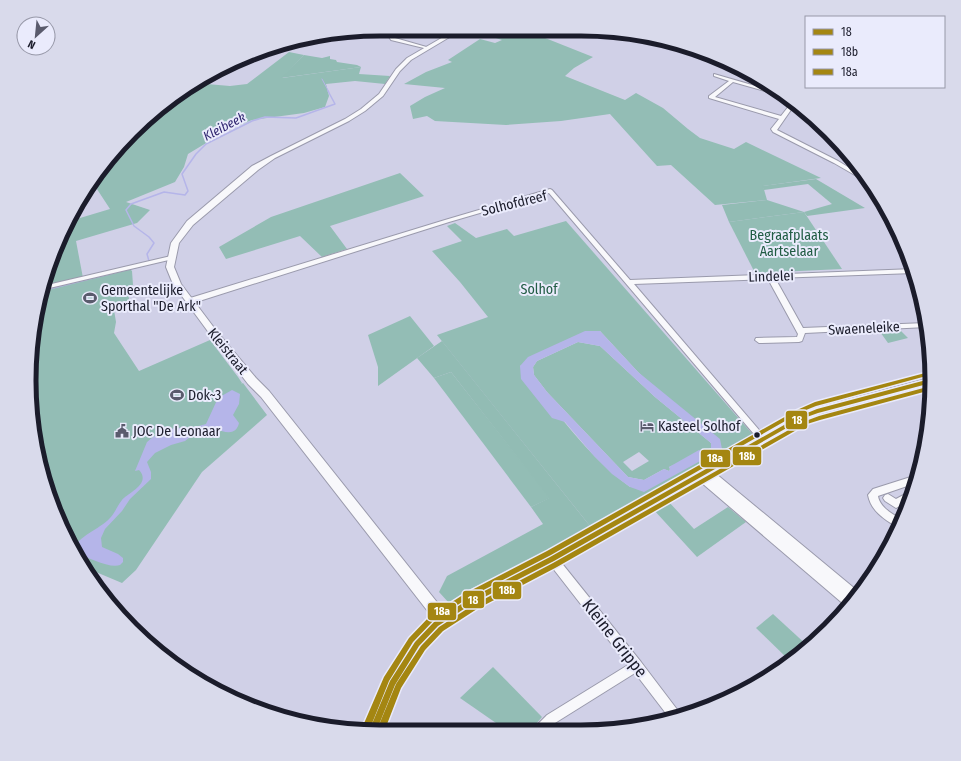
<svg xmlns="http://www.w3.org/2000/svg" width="961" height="761" font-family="'Fira Sans Condensed',sans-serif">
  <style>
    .green { fill: #93bdb5; fill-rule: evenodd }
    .forest { fill: #92bcb4 }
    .water { fill: #b5b5e9; fill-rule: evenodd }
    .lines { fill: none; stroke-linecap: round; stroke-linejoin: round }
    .stream-far1 { stroke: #b5b5e9; stroke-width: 1 }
    .stream { stroke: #b5b5e9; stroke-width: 1.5 }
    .minor-casing { stroke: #9a9aac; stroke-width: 2 }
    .tertiary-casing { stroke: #9a9aac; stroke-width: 2 }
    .minor { fill: #f8f8fb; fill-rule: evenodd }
    .tertiary { fill: #f8f8fb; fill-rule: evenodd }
    .bus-1-casing { stroke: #eaebfc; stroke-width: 3 }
    .bus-2-casing { stroke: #eaebfc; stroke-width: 3 }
    .bus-3-casing { stroke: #eaebfc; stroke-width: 3 }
    .bus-1 { fill: #a48611; fill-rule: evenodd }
    .bus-2 { fill: #a48611; fill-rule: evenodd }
    .bus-3 { fill: #a48611; fill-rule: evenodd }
    .bus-dot { fill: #1b1c2b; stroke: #eaebfc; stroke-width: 1.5 }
    .labels { text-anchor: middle; stroke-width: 4; stroke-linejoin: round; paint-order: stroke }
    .far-water-label { font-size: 13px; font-style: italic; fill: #302670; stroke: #eaebfc }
    .street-label { font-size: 14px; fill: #1b1c2b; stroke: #eaebfc }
    .park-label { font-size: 14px; fill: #215c44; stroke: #eaebfc }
    .poi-label { font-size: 14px; fill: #1b1c2b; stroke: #eaebfc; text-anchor: start }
    .near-street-label { font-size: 17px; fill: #1b1c2b; stroke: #eaebfc }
    .rim { fill: none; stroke: #1b1c2b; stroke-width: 5 }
    .line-badge { stroke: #eaebfc; stroke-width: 1.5 }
    .badge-label { font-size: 11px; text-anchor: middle; font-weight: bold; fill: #fff }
  </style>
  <rect width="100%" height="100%" fill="#d0d0e7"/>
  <g class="green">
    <path d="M468 29H488L510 36 525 30 593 57 574 68 565 76 625 100 636 93 663 108 688 129 700 138 734 149 746 142 821 178 763 186 767 200 715 205 671 165 657 166 610 114 561 121 506 125 435 121 427 116 413 119 410 106 425 97 445 88 404 84 426 72 452 62 448 60 480 39 495 43 502 40Z"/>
    <path d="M289 52 304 55 282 78 361 67 359 74 390 76 385 84 355 81 326 84 329 96 325 107 304 113 252 120 226 131 188 154 184 167 175 182 126 202 150 210 137 223 76 241 83 278 129 268 132 271 133 285 127 287 130 305 114 310 116 322 114 333 139 371 210 340 238 377 242 383 241 384 243 383 267 415 202 472 136 570 122 583 84 567 76 556 41 471 29 380 41 289 70 221 110 209 93 183 132 132 195 83 230 86 247 84Z"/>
    <path d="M400 173 424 196 330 226 347 249 322 257 300 236 226 259 219 247 271 217Z"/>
    <path d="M804 212 842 269 755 273 729 222Z"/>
    <path d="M566 221 755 437 590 526 437 335 488 317 460 282 432 251 462 241 447 226 455 223 476 238 507 229 514 236ZM600 331 638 372 722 449 630 487C586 455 554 408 520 366Z"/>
    <path d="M410 316 434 346 378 386V367L368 335Z"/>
    <path d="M898 328 908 338 888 343 878 329Z"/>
    <path d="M578 342 600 346 655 397 711 443V448L669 467 670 469 669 471 664 469 644 480 628 477 547 392 534 375 533 367 537 361ZM639 452 649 461 632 471 623 462Z"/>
    <path d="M451 372 550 498 531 507 434 378Z"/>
    <path d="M668 501 694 529 728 507 746 522 697 557 653 509Z"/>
    <path d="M773 614 809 647 790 661 756 628Z"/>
    <path d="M493 667 542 717 530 731 509 732 460 698Z"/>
  </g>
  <g class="forest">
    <path d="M304 55 322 58 330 56V59L336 60 337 62 357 65 361 67 281 78Z"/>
    <path d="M816 179 865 208 807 216 804 212 729 222 722 205 767 200 804 212 832 204 808 184 764 190 762 186Z"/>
    <path d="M442 341 590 526 546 551 465 592 449 603 439 592 447 576 543 524 531 507 549 498 451 372 434 378 417 358Z"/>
  </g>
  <g class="water">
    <path d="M585 331H600L638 372 720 439 722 449 644 492 630 487 612 474 594 456 565 422 552 418 521 379 520 366 528 357ZM578 342 600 346 655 397 711 443V448L706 452 699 450 669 467 670 469 669 471 664 469 644 480 628 477 547 392 534 375 533 367 537 361Z"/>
    <path d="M232 390 240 394 239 404 233 415 239 423C235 441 215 427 204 426L185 441 171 445 155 453 147 462 151 472V479L130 499 122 511 105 529 101 538 102 547 118 554 123 558V562L120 565C110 569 88 557 76 554L74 550C77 536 99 530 110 518 115 513 117 506 122 500 127 493 152 484 139 470L135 471 147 442 153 437 167 430 175 428H192L206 424 218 398Z"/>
  </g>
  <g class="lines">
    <path class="stream-far1" d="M322 79 329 92"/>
    <g class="stream">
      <path d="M149 261 147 254 154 243 149 237 134 226 126 210 131 204 164 192 185 195 188 191 182 174 196 154 206 144 252 121 265 117 296 118 335 104 328 91"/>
      <path d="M41 291 150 264"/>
    </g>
    <g class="minor-casing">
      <g id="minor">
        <path d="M382 29 389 32 395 38 430 48 428 49 391 40 387 34 382 31Z"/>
        <path d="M714 74 780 93 786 97 733 82 715 97 781 116 792 102 795 104 777 130 838 161 858 173 863 178H860L834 163 773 132 771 129 779 119 709 98V96L729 81 714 76Z"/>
        <path d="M550 189 552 190 630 280 914 269V273L775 278 803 328 926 323 927 327 805 333 802 341 799 342 759 343 755 340 756 338 797 337 798 334 768 279 634 284 766 438 765 440H759L549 193 449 222 193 303H187L186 301 187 299 445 220Z"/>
        <path d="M171 256 174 258 173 259 41 290 43 286Z"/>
        <path d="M706 467 709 468 860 593 859 595 847 607 696 478 694 475 696 472 699 471 702 473V471L703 468Z"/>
        <path d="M917 475 918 476 916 483 878 496C880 508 893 514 902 520L899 528 897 527C884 519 871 511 868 495L873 489Z"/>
        <path d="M911 491 912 492 909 501 896 508 885 501 883 498 885 495 888 494 896 499Z"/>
        <path d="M552 555 556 556 641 662 682 716 671 720 635 673 555 723 547 731H533L535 727 547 715 628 665 548 562 547 559 548 556Z"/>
      </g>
    </g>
    <g class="tertiary-casing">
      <path id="tertiary" d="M457 29H463L411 60 400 71 383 96 365 111 349 121 275 158 258 170 193 225 179 243 174 267 181 284 218 333 256 378 269 391 444 611 466 597 548 555 798 414 817 407 930 378 931 385 820 414 806 420 556 563 476 605 441 628 422 649 397 687 380 732 366 731C381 694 400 642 433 618L261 397 248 384 212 337 173 284 166 267 171 243 187 221 252 166 271 156 345 119 361 109 379 94 396 69 407 58Z"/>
    </g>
    <use href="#minor" class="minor"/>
    <use href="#tertiary" class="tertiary"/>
    <g class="bus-1-casing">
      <path id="bus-1" d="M930 379 931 383 818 413 804 418 554 561 473 603 438 626 419 646 395 685 376 732 369 731 390 681 415 642 434 622 469 599 550 557 800 416 817 409Z"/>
    </g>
    <g class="bus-2-casing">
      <path id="bus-2" d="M931 386V390L820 420 807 424 557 567 477 609 443 631 425 650 401 688 384 732H376L396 684 421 646 439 627 473 605 553 563 803 422 819 416Z"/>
    </g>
    <g class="bus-3-casing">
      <path id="bus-3" d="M929 372 930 373V375L816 406 801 412 551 555 470 597 434 620 413 642 389 681 369 731 363 730 362 728 384 677 409 638 430 616 466 593 547 551 797 410 815 402Z"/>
    </g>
    <use href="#bus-1" class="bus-1"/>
    <use href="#bus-2" class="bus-2"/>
    <use href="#bus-3" class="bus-3"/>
  </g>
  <defs>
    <g id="stadium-bare" transform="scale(1.08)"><path d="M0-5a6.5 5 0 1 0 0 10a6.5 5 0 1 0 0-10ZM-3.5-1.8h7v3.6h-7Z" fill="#5a5b6d" stroke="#eaebfc" stroke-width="2.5" paint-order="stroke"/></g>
    <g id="hotel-bare" transform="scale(1.08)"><path d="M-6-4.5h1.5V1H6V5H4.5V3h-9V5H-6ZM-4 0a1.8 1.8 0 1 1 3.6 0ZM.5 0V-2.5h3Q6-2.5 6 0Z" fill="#5a5b6d" stroke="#eaebfc" stroke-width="2.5" paint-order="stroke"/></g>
    <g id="civic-bare" transform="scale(1.08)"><path d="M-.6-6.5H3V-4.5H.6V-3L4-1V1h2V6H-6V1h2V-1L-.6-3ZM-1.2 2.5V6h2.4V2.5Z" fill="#5a5b6d" stroke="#eaebfc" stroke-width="2.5" paint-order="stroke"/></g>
  </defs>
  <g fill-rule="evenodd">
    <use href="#stadium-bare" x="90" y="298"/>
    <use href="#stadium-bare" x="177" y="395"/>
    <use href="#hotel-bare" x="647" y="426"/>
    <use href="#civic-bare" x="122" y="431"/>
  </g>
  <circle class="bus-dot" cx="757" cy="435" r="3.5"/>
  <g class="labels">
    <g class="far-water-label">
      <text transform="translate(224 126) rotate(-28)" y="5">Kleibeek</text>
    </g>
    <g class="street-label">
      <text transform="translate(514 203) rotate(-14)" y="5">Solhofdreef</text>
      <text transform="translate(771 276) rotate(-2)" y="5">Lindelei</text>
      <text transform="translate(864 328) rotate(-3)" y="5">Swaeneleike</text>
      <text transform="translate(228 351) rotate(51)" y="5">Kleistraat</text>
    </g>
    <g class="park-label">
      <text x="789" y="240">Begraafplaats<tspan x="789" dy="16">Aartselaar</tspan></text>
      <text x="539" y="294">Solhof</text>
    </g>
    <g class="poi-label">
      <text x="101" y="295">Gemeentelijke<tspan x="101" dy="16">Sporthal "De Ark"</tspan></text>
      <text x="188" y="400">Dok~3</text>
      <text x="658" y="431">Kasteel Solhof</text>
      <text x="133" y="436">JOC De Leonaar</text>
    </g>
    <g class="near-street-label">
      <text transform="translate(615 638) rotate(52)" y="6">Kleine Grippe</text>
    </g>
  </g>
  <path d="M0 0H961V761H0ZM380 36H581A344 344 0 0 1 925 380V381A344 344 0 0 1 581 725H380A344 344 0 0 1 36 381V380A344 344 0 0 1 380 36Z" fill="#d9daeb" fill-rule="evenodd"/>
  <path class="rim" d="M380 36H581A344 344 0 0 1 925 380V381A344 344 0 0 1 581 725H380A344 344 0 0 1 36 381V380A344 344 0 0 1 380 36Z"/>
  <g class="line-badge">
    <rect x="785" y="410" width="23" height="20" rx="4" fill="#a48611"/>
    <rect x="732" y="446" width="30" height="20" rx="4" fill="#a48611"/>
    <rect x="700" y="449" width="31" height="19" rx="4" fill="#a48611"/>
    <rect x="492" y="581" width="30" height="19" rx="4" fill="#a48611"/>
    <rect x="462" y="590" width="23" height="19" rx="4" fill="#a48611"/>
    <rect x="427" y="602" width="30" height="19" rx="4" fill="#a48611"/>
  </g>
  <g class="badge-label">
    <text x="797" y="424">18</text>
    <text x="747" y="460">18b</text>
    <text x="715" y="462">18a</text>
    <text x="507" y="594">18b</text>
    <text x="473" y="604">18</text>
    <text x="442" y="615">18a</text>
  </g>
  <rect x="805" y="16" width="140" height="72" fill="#eaebfc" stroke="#9798a8"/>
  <rect x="813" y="29" width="20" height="6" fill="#a48611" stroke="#9798a8"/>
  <text x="841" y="36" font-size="12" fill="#1b1c2b">18</text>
  <rect x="813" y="49" width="20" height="6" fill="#a48611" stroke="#9798a8"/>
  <text x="841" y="56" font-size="12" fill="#1b1c2b">18b</text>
  <rect x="813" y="69" width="20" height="6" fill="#a48611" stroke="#9798a8"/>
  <text x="841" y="76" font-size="12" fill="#1b1c2b">18a</text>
  <g transform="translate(36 36) rotate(207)"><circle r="19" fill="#eaebfc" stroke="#9798a8"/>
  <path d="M0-3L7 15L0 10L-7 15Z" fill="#5a5b6d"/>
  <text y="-6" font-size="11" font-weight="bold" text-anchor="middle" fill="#1b1c2b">N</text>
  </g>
</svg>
